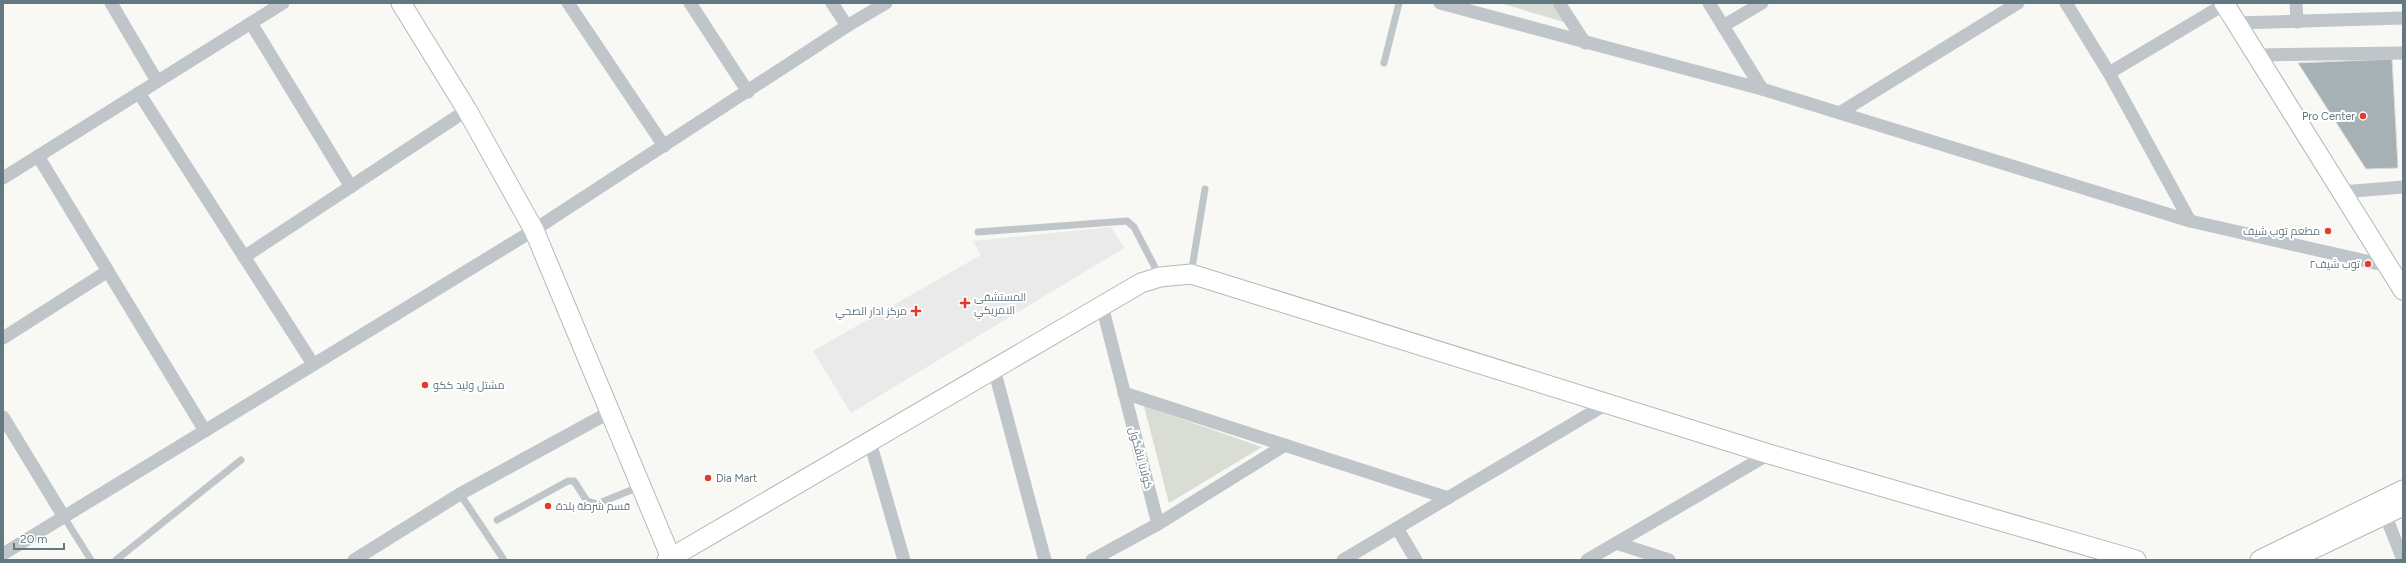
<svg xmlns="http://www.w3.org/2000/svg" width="2406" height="563" font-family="Figtree,Cairo,sans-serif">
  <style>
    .built { fill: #e9eae9 }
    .green { fill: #d9ddd4 }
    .building { fill: #a6b1b5; stroke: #dad9d8 }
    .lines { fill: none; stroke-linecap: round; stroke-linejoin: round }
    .secondary-casing { stroke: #b1b9bc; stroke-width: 21 }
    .lane { stroke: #bfc5c8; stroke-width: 7 }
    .street { stroke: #bfc5c8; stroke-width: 13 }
    .secondary { stroke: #fff; stroke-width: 19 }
    .poi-dot { fill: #e23c2c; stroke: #fff; stroke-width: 1.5 }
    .labels { text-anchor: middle; stroke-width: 4; stroke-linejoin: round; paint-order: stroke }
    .poi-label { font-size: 11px; fill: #637880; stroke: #fff; text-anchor: end }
    .street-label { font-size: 11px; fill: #637880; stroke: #fff }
  </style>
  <rect width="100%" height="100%" fill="#f8f8f5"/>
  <path class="built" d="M1111 227 1124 248 851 413 813 351 981 255 973 241Z"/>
  <g class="green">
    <path d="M1500 3H1551L1564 22Z"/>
    <path d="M1144 406 1262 447 1169 503Z"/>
  </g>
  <path class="building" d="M2392 59 2398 168 2366 169 2298 63Z"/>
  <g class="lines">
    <g class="secondary-casing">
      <g id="secondary">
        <path d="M401 3 467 110 534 230 671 558"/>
        <path d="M2224 3 2403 290"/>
        <path d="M667 560 1141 283 1160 277 1191 274 1769 454 2136 560"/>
        <path d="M2260 560 2403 490"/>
        <path d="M2290 560 2403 506"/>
      </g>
    </g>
    <g class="lane">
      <path d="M1384 63 1399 3"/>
      <path d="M978 232 1127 221 1134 227 1160 277"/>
      <path d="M1191 274 1205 189"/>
      <path d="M460 494 504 560"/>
      <path d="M64 517 91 560"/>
      <path d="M497 520 568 481H574L587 501 597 504 641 486"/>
      <path d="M116 560 241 460"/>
    </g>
    <g class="street">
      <path d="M111 3 157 81"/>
      <path d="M568 3 664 146"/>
      <path d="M690 3 748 92"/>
      <path d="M832 3 847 26"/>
      <path d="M1440 3 1762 89 2190 221 2388 266"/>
      <path d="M1559 3 1585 43"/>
      <path d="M1709 3 1762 89"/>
      <path d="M2066 3 2109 73 2190 221"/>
      <path d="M2296 3 2297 22"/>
      <path d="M251 23 351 187"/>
      <path d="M2237 23 2403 18"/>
      <path d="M1723 26 1762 3"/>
      <path d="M2257 55 2403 53"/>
      <path d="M2109 73 2225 4"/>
      <path d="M139 93 313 364"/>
      <path d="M1841 112 2018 3"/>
      <path d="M38 156 205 431"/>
      <path d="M3 178 283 3"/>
      <path d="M2342 192 2403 187"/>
      <path d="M244 257 467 110"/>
      <path d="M1102 306 1158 524"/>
      <path d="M3 338 108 271"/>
      <path d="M994 369 1045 560"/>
      <path d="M1124 393 1448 498"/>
      <path d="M3 417 64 517"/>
      <path d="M870 442 904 560"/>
      <path d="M2385 514 2403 560"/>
      <path d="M1397 528 1416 560"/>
      <path d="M1616 543 1669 560"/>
      <path d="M3 554 534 230 847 26 886 3"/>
      <path d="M354 560 460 494 610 412"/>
      <path d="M1092 560 1158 524 1285 445"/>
      <path d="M1343 560 1608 403"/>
      <path d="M1587 560 1769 454"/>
    </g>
    <use href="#secondary" class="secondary"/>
  </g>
  <g class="poi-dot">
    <circle cx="2363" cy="116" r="4"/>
    <circle cx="2328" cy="231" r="4"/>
    <circle cx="2368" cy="264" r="4"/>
    <path d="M963 297h4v4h4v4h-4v4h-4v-4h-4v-4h4z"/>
    <path d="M914 305h4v4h4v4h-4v4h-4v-4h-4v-4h4z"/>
    <circle cx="425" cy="385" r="4"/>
    <circle cx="708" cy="478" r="4"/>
    <circle cx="548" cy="506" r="4"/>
  </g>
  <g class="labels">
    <g class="poi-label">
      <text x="2355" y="120">Pro Center</text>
      <text x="2320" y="235">مطعم توب شيف</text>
      <text x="2360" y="268">توب شيف٢</text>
      <text x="974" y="301" text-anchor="start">المستشفى<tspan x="974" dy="13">الامريكي</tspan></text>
      <text x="907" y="315">مركز ادار الصحي</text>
      <text x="433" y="389" text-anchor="start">مشتل وليد ككو</text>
      <text x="716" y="482" text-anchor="start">Dia Mart</text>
      <text x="556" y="510" text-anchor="start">قسم شرطة بلدة</text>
    </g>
    <g class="street-label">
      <text transform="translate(1141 458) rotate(75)" y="4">کولانا ناڤگول</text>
    </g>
  </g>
  <rect width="2406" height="563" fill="none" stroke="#637880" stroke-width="8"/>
  <path d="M14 543v6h50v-6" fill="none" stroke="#637880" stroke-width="2"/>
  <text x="20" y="543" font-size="12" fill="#637880" stroke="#ffffff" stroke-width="3" paint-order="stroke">20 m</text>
</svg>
